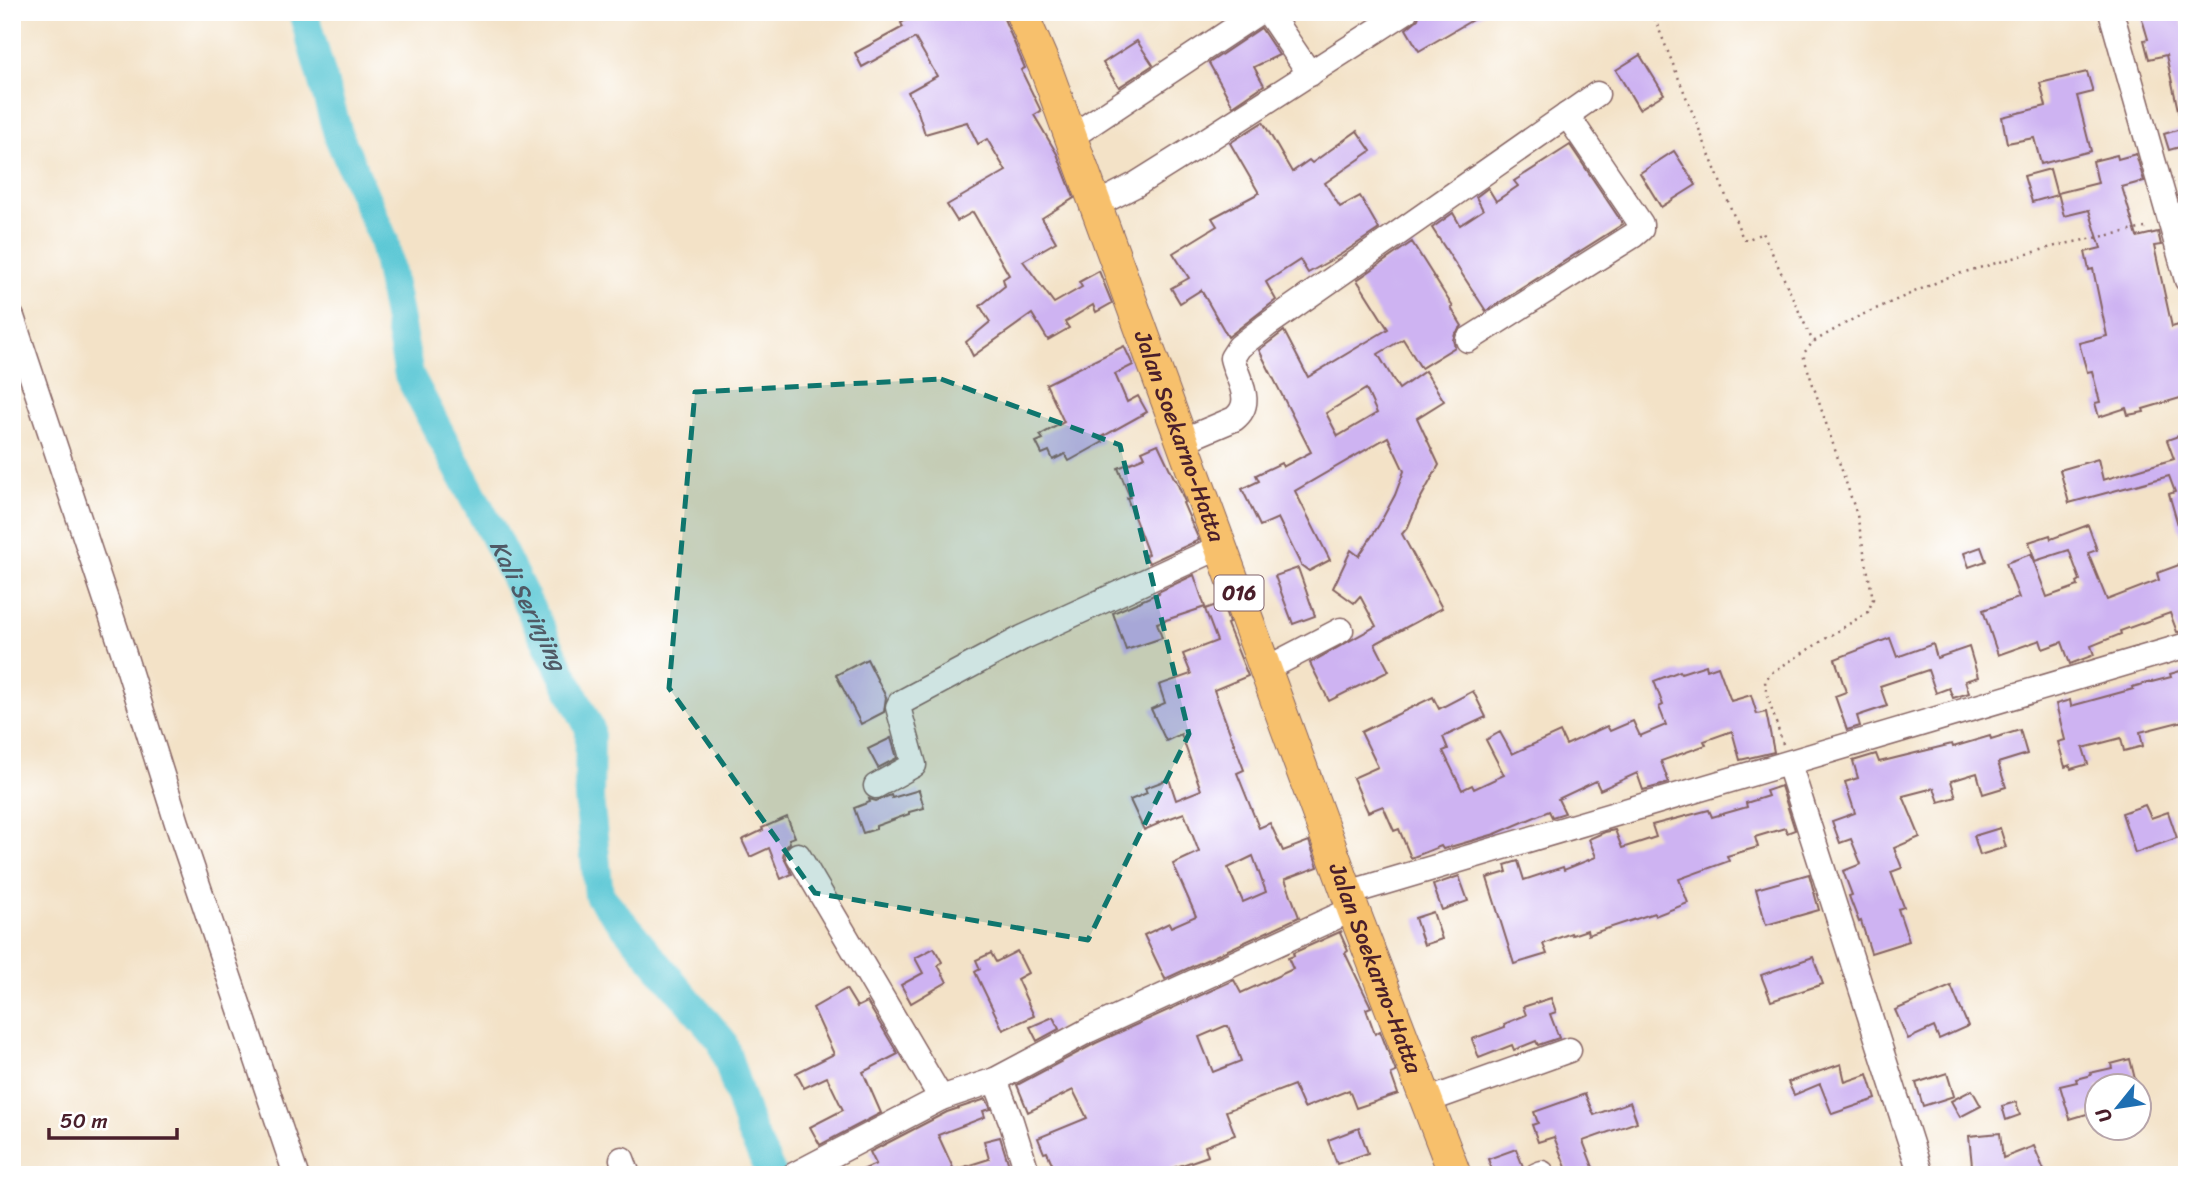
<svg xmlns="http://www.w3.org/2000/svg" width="2199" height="1187" font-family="Sriracha,sans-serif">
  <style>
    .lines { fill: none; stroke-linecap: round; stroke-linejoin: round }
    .river { stroke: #5cc8d5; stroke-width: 30 }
    .building { fill: #ceb3f2; fill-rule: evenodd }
    .minor-casing { stroke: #856362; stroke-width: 27 }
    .major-casing { stroke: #856362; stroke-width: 34 }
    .path { stroke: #856362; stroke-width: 2.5; stroke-dasharray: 2 5; stroke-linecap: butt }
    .minor { stroke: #fff; stroke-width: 24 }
    .major { stroke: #f7c06c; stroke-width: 32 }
    .marked { fill: #0f766e; fill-opacity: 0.2; stroke: #0f766e; stroke-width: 5; stroke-dasharray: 14 9; stroke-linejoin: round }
    .labels { text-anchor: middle; stroke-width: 7; stroke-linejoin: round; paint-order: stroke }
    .shield { fill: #fff; stroke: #80626b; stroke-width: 2 }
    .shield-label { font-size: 21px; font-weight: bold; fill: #4a1f2b }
    .street-label { font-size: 23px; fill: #4a1f2b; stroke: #fff }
    .water-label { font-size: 24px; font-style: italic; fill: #505a66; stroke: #fff }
  </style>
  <rect width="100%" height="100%" fill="#fff"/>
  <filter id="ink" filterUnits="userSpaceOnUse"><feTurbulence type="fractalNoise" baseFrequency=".0143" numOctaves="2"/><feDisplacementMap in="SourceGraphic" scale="14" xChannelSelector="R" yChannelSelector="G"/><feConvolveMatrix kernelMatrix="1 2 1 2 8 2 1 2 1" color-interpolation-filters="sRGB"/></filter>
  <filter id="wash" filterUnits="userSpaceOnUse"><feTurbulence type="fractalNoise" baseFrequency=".00686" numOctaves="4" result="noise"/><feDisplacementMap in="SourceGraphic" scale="28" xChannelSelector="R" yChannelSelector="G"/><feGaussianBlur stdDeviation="1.57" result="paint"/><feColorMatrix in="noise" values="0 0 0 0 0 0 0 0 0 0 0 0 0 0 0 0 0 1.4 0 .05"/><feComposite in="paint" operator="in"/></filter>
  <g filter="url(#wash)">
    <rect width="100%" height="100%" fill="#f3e2c7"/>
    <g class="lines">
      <path class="river" id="s1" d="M303 12 339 137 384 241 409 375 495 538 590 729 589 798 599 895 722 1041 751 1132 772 1175"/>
    </g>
    <g id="blocks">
      <g class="building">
        <path d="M904 12H1003L1004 19 1025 68 1021 70 1041 111 1034 115 1057 154 1074 198 1042 218 1056 242 1023 261 1054 303 1082 287 1079 282 1099 271 1112 303 1096 312 1093 305 1065 322 1069 328 1048 340 1032 314 973 356 966 342 990 322 980 306 1005 286 1003 279 1009 275 973 212 957 221 947 205 1006 171 987 139 978 144 967 122 925 134 918 112 908 92 937 76 915 38 862 67 855 53 903 27 901 23 908 19Z"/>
        <path d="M1420 12H1486L1419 51 1406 29 1418 19Z"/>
        <path d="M2140 12H2178L2183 26 2187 25V124H2181L2166 55 2149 59 2144 40 2148 39Z"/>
        <path d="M1261 28 1279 55 1254 67 1264 85 1233 106 1209 63Z"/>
        <path d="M1137 41 1153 65 1119 87 1103 63Z"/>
        <path d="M1640 55 1664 94 1639 109 1616 70Z"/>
        <path d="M2087 72 2093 92 2077 96 2091 151 2041 164 2034 138 2007 143 2002 117 2046 106 2040 83Z"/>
        <path d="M1263 122 1292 172 1309 160 1312 163 1357 131 1371 151 1325 183 1340 207 1360 196 1379 229 1340 255 1308 273 1300 260 1266 282 1276 300 1228 337 1201 290 1180 303 1171 288 1189 278 1173 253 1217 226 1212 218 1259 193 1230 143Z"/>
        <path d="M2187 127V145L2169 150 2164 134Z"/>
        <path d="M1570 145 1623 224 1486 311 1432 228 1453 213 1460 225 1483 210 1476 197 1488 188 1496 201 1518 186 1514 181Z"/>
        <path d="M1674 151 1696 185 1661 207 1640 173Z"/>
        <path d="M2136 154 2144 181 2122 187 2137 237 2158 232 2161 245 2154 246 2172 327 2185 323 2187 330V396L2143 409 2144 412 2128 415 2126 408 2099 417 2095 403 2100 402 2092 371 2087 372 2079 343 2107 336 2093 269 2089 270 2085 252 2101 248 2089 210 2064 216 2058 193 2098 183 2093 161 2117 155 2118 159Z"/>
        <path d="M2050 169 2057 195 2032 202 2024 176Z"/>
        <path d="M1412 242 1453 307 1451 308 1462 326 1455 334 1453 340 1455 347 1421 368 1403 339 1378 354 1399 389 1425 371 1444 401 1417 418 1439 465 1418 503 1408 527 1402 534 1442 608 1375 644 1389 671 1329 701 1310 663 1376 626 1360 596 1354 603 1333 588 1351 550 1359 556 1379 525 1395 495 1404 471 1388 437 1295 491 1330 560 1309 571 1301 565 1278 518 1260 526 1242 489 1259 481 1256 475 1281 463 1283 467 1311 452 1259 350 1284 331 1308 377 1388 329 1357 280ZM1366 389 1377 413 1338 436 1326 413Z"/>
        <path d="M1124 346 1133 365 1115 374 1127 402 1138 396 1147 412 1100 438 1103 442 1069 461 1065 454 1053 460 1049 451 1042 454 1036 442 1043 439 1040 435 1064 422 1046 384Z"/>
        <path d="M2187 433V541L2183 542 2169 494 2175 492 2169 476 2069 503 2060 470 2098 459 2103 480 2174 459 2167 440Z"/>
        <path d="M1158 444 1175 480H1176L1185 502 1183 503 1199 540 1149 563 1145 555 1148 554 1127 498 1130 497 1118 468 1145 457 1142 451Z"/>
        <path d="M2088 525 2097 550 2088 553 2107 600 2159 580 2157 573 2187 562V631L2177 632 2170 613 2120 631 2121 634 2091 646 2094 655 2070 664 2062 642 2043 649 2040 640 1998 655 1983 610 2019 598 2006 563 2031 554 2047 597 2078 586 2077 582 2080 580 2069 550 2035 561 2029 542 2050 535 2051 539Z"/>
        <path d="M1981 547 1986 561 1969 567 1964 553Z"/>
        <path d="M1298 568 1315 616 1293 624 1275 576Z"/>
        <path d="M1194 575 1205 607 1157 623 1162 638 1126 650 1113 613 1159 593 1158 592Z"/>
        <path d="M1222 603 1229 623 1227 624 1248 676 1214 690 1244 770 1237 773 1259 828 1270 823 1283 851 1309 841 1318 867 1285 879 1299 917 1165 979 1144 935 1169 923 1171 927 1196 916 1173 864 1199 852 1184 813 1157 823 1158 824 1144 830 1130 800 1147 793 1145 788 1169 779 1176 800 1201 790 1181 734 1166 741 1151 709 1165 703 1159 685 1191 674 1183 654 1217 641 1205 609ZM1253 856 1266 892 1243 902 1228 868Z"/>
        <path d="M1890 638 1897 657 1933 644 1937 658 1969 647 1978 677 1965 681 1969 693 1953 698 1949 688 1936 693 1928 670 1880 686 1887 706 1857 716 1860 726 1847 730 1835 696 1846 692 1835 659Z"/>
        <path d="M867 659 886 697 884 712 861 724 836 675Z"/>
        <path d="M1706 665 1707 670 1718 666 1731 701 1751 695 1757 714 1766 712 1774 752 1740 760 1732 731 1704 741 1706 745 1661 761 1669 783 1643 790 1637 773 1600 790 1596 781 1558 799 1565 813 1552 817 1549 811 1495 834 1443 849 1441 846 1411 858 1399 829 1394 831 1383 806 1368 812 1353 778 1378 767 1361 732 1433 697 1439 709 1473 691 1486 717 1443 737 1448 749 1443 751 1462 790 1472 785 1474 789 1504 775 1486 740 1500 732 1512 754 1560 732 1566 745 1607 726 1610 731 1633 721 1640 736 1666 725 1659 707 1663 705 1654 681 1680 671 1681 673Z"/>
        <path d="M2187 669V720L2140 732 2143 746 2124 751 2121 738 2083 748 2088 764 2071 769 2070 765 2065 767 2058 742 2065 740 2056 704 2070 700 2071 706 2133 689 2132 687 2171 677 2170 674Z"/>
        <path d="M2020 730 2027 754 1998 763 2006 787 1983 794 1977 773 1951 781 1956 797 1939 802 1934 788 1903 796 1920 837 1894 848 1902 868 1891 872 1904 907 1898 909 1909 941 1871 953 1861 921 1859 922 1849 896 1852 895 1843 871 1861 864 1851 839 1840 843 1832 821 1855 813 1845 782 1858 778 1853 761 1876 754 1879 762 1952 744 1953 747 1990 736 1991 739Z"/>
        <path d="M891 738 897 758 878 768 868 749Z"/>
        <path d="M1781 786 1795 830 1787 833 1785 828 1755 837 1758 847 1727 856 1729 861 1679 879 1688 903 1655 916 1654 913 1588 935 1587 930 1572 935 1571 933 1543 944 1547 954 1514 964 1487 878 1507 872 1505 865 1518 861 1524 880 1563 867 1564 870 1596 857 1589 839 1605 832 1615 830 1622 848 1656 837 1652 825 1709 810 1712 817 1747 807 1746 803 1768 796 1766 791Z"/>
        <path d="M919 790 924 808 909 812V814L876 826V829L863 833 854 808 870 802 869 799 876 801 891 795 892 798Z"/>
        <path d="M2145 805 2151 818 2168 812 2177 838 2135 853 2122 813Z"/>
        <path d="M787 817 795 837 789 839 790 843 785 848 783 856 792 874 781 879 769 848 750 857 742 840 763 830 762 828Z"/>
        <path d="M2000 828 2006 847 1980 855 1974 836Z"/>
        <path d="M1809 874 1819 910 1766 925 1756 889Z"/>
        <path d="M1459 876 1468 901 1442 910 1433 885Z"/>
        <path d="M1433 912 1442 939 1424 945 1415 918Z"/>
        <path d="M1342 931 1340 933 1348 951 1345 953 1371 1007 1366 1009 1375 1034 1380 1031 1394 1067 1396 1072 1391 1074 1398 1094 1356 1108 1349 1090 1304 1108 1294 1085 1226 1111 1235 1135 1205 1146 1208 1156 1165 1171 1166 1175H1057L1047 1152 1044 1153 1038 1138 1087 1118 1073 1090 1028 1112 1017 1085 1096 1043 1234 980 1241 993 1293 969 1288 958 1294 956 1293 953ZM1225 1026H1228L1241 1061 1213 1072 1199 1037Z"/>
        <path d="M934 948 942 962 938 965 947 982 911 1003 901 985 923 973 915 958Z"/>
        <path d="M1017 951 1028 973 1017 979 1034 1016 1003 1030 975 972 980 969 976 960 991 953 996 962Z"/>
        <path d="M1813 957 1823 984 1771 1001 1761 975Z"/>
        <path d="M1951 986 1968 1026 1939 1039 1934 1027 1908 1039 1895 1010Z"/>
        <path d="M846 989 857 1007 867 1002 898 1054 863 1072 881 1113 820 1145 810 1127 843 1110 827 1077 804 1088 796 1073 834 1054 813 1008Z"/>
        <path d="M1551 998 1556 1012 1550 1014 1559 1038 1538 1045 1536 1041 1514 1050 1512 1045 1479 1058 1472 1039 1505 1027 1504 1024 1526 1015 1523 1007Z"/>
        <path d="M1053 1017 1059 1029 1037 1041 1030 1027Z"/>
        <path d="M2130 1059 2136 1083 2127 1086H2097V1111L2070 1119 2060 1086 2077 1082 2076 1079 2091 1075 2090 1073 2112 1068 2111 1064Z"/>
        <path d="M1841 1064 1845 1082 1868 1074 1876 1099 1832 1114 1820 1084 1794 1095 1788 1082Z"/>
        <path d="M1947 1073 1954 1096 1923 1106 1916 1083Z"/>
        <path d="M1972 1090 1981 1106 1960 1117 1951 1101Z"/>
        <path d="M1585 1094 1594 1115 1630 1102 1637 1122 1583 1141 1596 1175H1569L1554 1137 1538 1142 1532 1125 1538 1123 1534 1112Z"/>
        <path d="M986 1099 991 1109 983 1111 985 1117 938 1135 954 1170 989 1159 984 1141 1000 1137 1012 1175H851L876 1164 870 1152 947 1112Z"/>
        <path d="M2016 1102 2020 1115 2006 1120 2002 1106Z"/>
        <path d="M1359 1128 1368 1153 1337 1164 1328 1140Z"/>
        <path d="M2000 1133 2003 1158 2034 1146 2046 1175H1973L1969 1136Z"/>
        <path d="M1516 1149 1524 1169 1522 1175H1494L1488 1159Z"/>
      </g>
    </g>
  </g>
  <g filter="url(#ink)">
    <use href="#blocks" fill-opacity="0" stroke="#856362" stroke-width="2"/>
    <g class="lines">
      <g class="minor-casing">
        <g id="minor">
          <path d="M1268 12 1310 74"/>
          <path d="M2111 12 2187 280"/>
          <path d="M1071 137 1259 12"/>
          <path d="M1096 205 1135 185 1202 143 1405 12"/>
          <path d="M12 317 123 651 177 823 296 1175"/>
          <path d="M1468 340 1634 235 1641 229V224L1567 115"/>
          <path d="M1182 441 1234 419C1256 402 1237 380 1232 358L1239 347 1267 325 1597 94"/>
          <path d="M1266 669 1341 630"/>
          <path d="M1789 764 1921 1175"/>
          <path d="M876 786 914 765 898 707 900 703 1022 638 1222 546"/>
          <path d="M798 855 941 1098 995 1080 1089 1030 1353 909"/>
          <path d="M1348 893 2187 645"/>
          <path d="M995 1080 1011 1121 1028 1175"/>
          <path d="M1426 1101 1569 1050"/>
          <path d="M622 1159 628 1175"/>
          <path d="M794 1175 941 1098"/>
          <path d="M1537 1175 1542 1173"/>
        </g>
      </g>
      <g class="major-casing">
        <g id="major">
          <path id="s2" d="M1021 12 1047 72 1353 909 1455 1175"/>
        </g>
      </g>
      <g class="path">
        <path d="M1652 12 1742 236 1746 240 1763 233 1813 342"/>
        <path d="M1783 744 1766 692 1765 681 1771 673 1868 612 1873 599 1857 515 1804 358V353L1813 342 1855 318 1951 276 2059 245 2150 227"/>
      </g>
      <use href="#minor" class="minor"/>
      <use href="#major" class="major"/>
    </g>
  </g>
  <path class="marked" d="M941 379 1120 445 1189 734 1088 940 815 893 669 688 695 392Z"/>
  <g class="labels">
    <rect class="shield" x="1214.5" y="575.5" width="49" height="35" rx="5"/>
    <g class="shield-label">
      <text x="1239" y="600">016</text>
    </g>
    <g class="street-label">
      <text dy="8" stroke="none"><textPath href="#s2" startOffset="453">Jalan Soekarno-Hatta</textPath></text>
      <text dy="8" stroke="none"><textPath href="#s2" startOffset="1020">Jalan Soekarno-Hatta</textPath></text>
    </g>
    <g class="water-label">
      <text dy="8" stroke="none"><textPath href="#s1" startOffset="639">Kali Serinjing</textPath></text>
    </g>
  </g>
  <rect width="2199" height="1187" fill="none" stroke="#fff" stroke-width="42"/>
  <g transform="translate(2118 1107) rotate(240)"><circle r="33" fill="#ffffff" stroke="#b7a5aa" stroke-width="2"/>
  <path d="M0-5L12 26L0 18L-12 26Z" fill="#1f6fb2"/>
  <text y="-10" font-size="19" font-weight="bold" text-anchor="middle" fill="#4a1f2b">U</text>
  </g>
  <path d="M49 1128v10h128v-10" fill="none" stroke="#4a1f2b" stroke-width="3.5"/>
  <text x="60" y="1128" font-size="21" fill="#4a1f2b" stroke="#ffffff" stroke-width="5" paint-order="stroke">50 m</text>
</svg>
